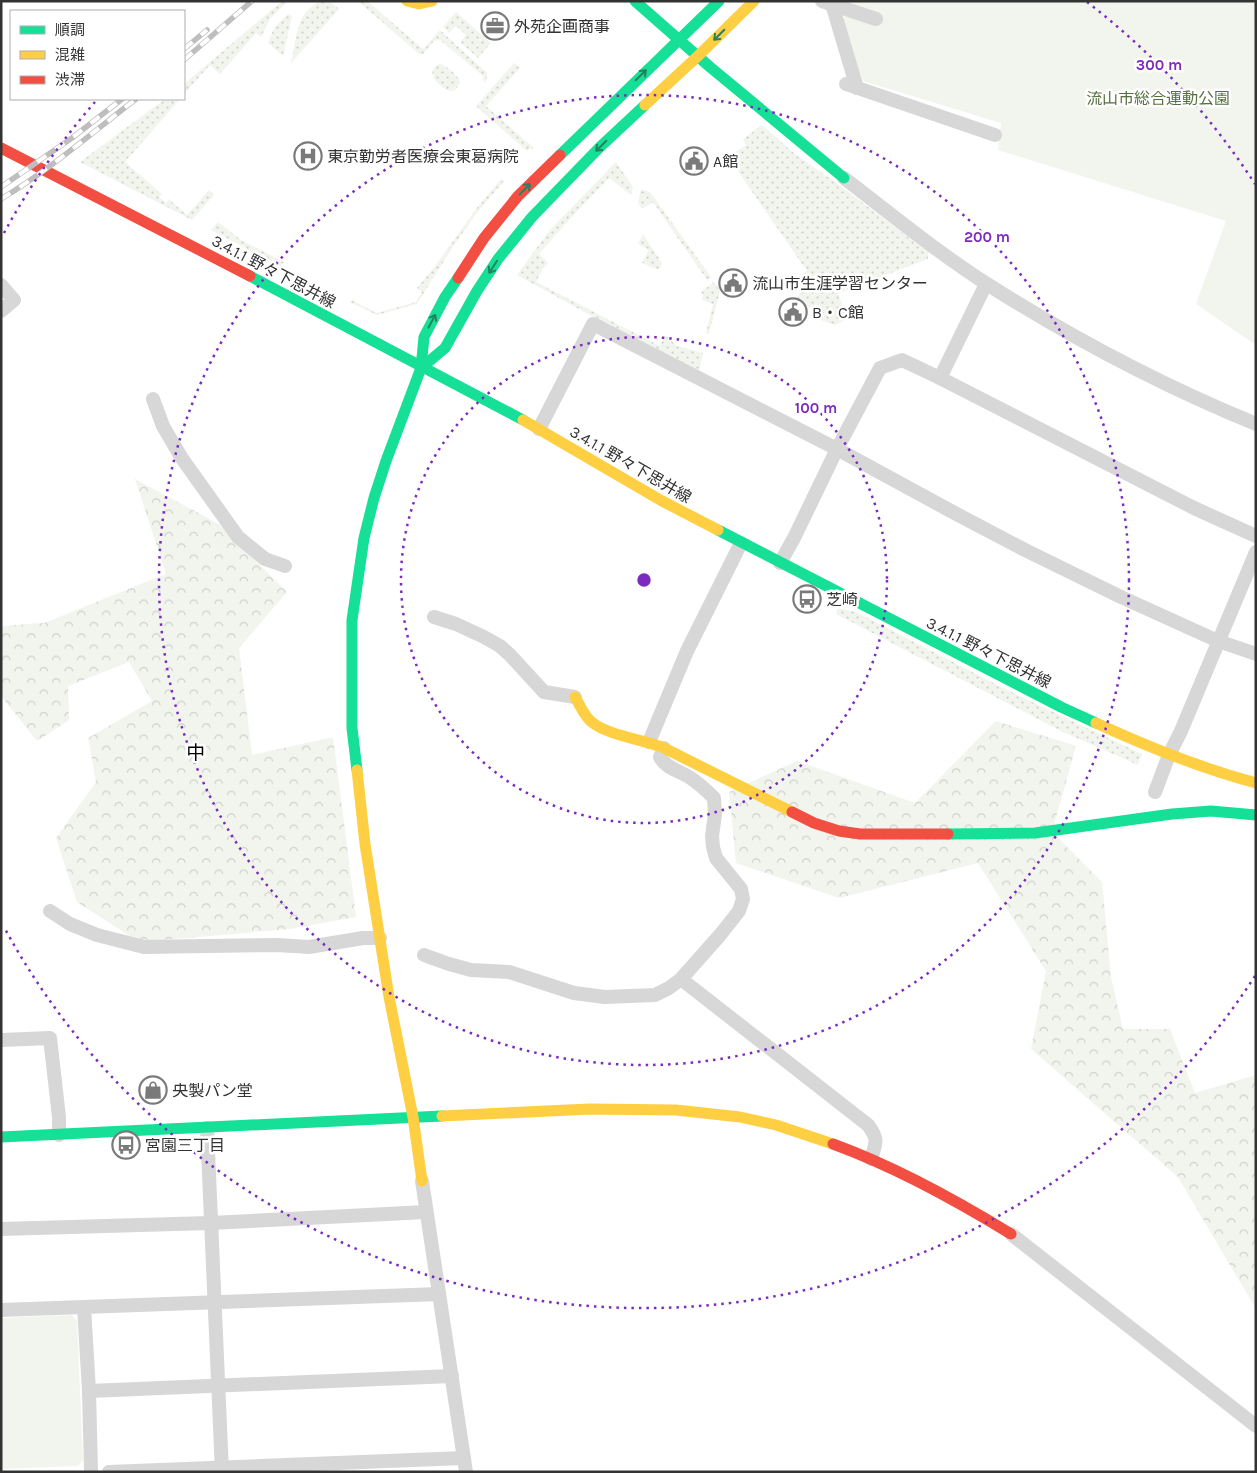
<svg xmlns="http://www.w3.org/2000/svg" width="1257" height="1473" font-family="Karla,'Noto Sans JP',sans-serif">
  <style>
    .grass { fill: url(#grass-dots) }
    .forest { fill: url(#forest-crowns) }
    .park { fill: #f1f5ed }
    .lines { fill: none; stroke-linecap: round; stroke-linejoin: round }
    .street { stroke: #d7d7d7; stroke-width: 14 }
    .fast { stroke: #16e098; stroke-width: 11 }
    .slow { stroke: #ffcf43; stroke-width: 11 }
    .jam { stroke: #f24e42; stroke-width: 11 }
    .rail-casing { stroke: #bebebe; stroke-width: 5.5 }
    .rail { stroke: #fff; stroke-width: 4; stroke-dasharray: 11; stroke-linecap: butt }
    .oneway { stroke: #268160 }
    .ring { fill: none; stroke: #7b2cbf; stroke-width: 2.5; stroke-dasharray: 2.5 5 }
    .labels { text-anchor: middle; stroke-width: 5; stroke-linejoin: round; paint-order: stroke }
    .poi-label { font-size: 16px; fill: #333; stroke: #fff; text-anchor: start }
    .park-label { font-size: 16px; fill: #56703f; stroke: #fff }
    .street-label { font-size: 16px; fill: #333; stroke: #fff }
    .quarter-label { font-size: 19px; fill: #000; stroke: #fff }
    .centre { fill: #7b2cbf; stroke: #fff; stroke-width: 2.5 }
    .ring-label { font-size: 15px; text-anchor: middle; font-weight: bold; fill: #7b2cbf; stroke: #fff; stroke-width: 5; stroke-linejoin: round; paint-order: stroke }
  </style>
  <defs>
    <pattern id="grass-dots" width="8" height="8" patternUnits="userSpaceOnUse" patternTransform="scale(1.25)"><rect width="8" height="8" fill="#f1f5ed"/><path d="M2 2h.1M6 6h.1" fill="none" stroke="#cfd2cc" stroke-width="1.8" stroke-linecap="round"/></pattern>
    <pattern id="forest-crowns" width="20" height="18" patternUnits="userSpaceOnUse" patternTransform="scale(1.25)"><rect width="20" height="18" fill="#f1f5ed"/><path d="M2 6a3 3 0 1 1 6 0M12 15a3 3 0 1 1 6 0" fill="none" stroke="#cfd2cc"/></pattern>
  </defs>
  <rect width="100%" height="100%" fill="#fff"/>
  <g class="grass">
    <path d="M282 1H288L270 19 261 37 256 33 220 74 210 65 184 94V84Z"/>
    <path d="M358 1H367L423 49 440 30 487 73V79L484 83 483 76 440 40 434 41 423 54H419Z"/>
    <path d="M319 2H330L339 9 291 63C296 42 296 12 319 2Z"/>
    <path d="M456 12 491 43 478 58 460 42 466 35 456 26 449 33 443 27Z"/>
    <path d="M288 14 292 16 283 56 268 43 274 28Z"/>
    <path d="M514 63 520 68 486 106 534 148 533 150 530 148 527 151 476 106Z"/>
    <path d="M440 64C447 66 458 75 460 82 458 86 457 90 452 91 445 92 420 72 440 64Z"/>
    <path d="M165 99H180L125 162 162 194 159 197 166 203 169 199 187 215 209 190 214 195 192 220 80 162Z"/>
    <path d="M762 125 795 154 838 184 928 252V259L838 293 847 319 835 325 812 317 814 308 796 303 800 292 793 282 807 271 728 157 746 145 743 139Z"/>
    <path d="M616 162 633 187 631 195 609 178 568 221 539 254 548 263 542 270 536 282 660 346 665 335 677 346 703 353 699 371 590 315 517 275 549 231Z"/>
    <path d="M501 179 504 181 476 214 452 248 417 304 377 315 350 302 354 298 355 302 377 313 416 302 422 292 417 288 436 265 476 209Z"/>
    <path d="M641 189 650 192 711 277 707 280 653 202 642 209 638 203Z"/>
    <path d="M218 222 241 240 284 262 280 266 211 230Z"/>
    <path d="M643 234 660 260 662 264 659 269H656L642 263 649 250 638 244Z"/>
    <path d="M714 282 720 291 709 334 706 333 713 304 702 300 703 295 701 292Z"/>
    <path d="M838 608 856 612 1005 689 1142 754 1138 765 1061 731 836 614Z"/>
  </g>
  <g class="forest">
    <path d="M135 479 219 524 287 592 239 648 252 755 333 737 356 917 290 929 139 942 77 902 56 838 96 782 88 738 152 701 129 662 68 686 69 720 37 741 1 696V626L44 623 166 574Z"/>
    <path d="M996 721 1076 746 1052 832 1102 882 1111 977 1123 1029H1170L1195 1093 1256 1075V1309L1178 1177 1031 1049 1046 971 978 863 839 898 736 863 729 792 797 761 915 803Z"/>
  </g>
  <g class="park">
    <path d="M835 1H1256V345L1196 304 1226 221 998 150 1001 123 863 81 842 22 847 12Z"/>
    <path d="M72 1315 77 1321 83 1460 78 1466 1 1469V1318Z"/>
  </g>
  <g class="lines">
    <g class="street">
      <path d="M822 1 876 19"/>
      <path d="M832 4 857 88"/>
      <path d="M846 84 995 135"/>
      <path d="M844 178C891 214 937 252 987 284 1072 338 1163 386 1256 424"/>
      <path d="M1 285 14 300 1 311"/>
      <path d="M940 378 986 284"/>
      <path d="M153 399 163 426 181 457 238 537 265 559 285 566"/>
      <path d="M539 429 593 324 837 449 949 510 1025 550 1121 597 1218 641 1256 654"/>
      <path d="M780 563 794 538 837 449 880 368 902 360 940 378 1194 508 1256 536"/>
      <path d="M434 617 456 624 484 637 500 646 510 655 544 692 575 697"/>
      <path d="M649 742 687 651 741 543"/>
      <path d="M1155 792 1169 755 1181 731 1256 552"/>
      <path d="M50 911 70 924 97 935 144 947 277 945 309 947 363 938H380"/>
      <path d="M424 955 449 964 471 970 509 972 574 993 605 997 655 995 669 988 681 979 720 935 739 911 743 899 741 889 716 858 713 847 712 836 715 814 714 798C707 791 699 783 689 777 680 771 665 768 660 757L664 748"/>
      <path d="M681 979 868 1125C879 1140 876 1142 871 1159"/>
      <path d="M1 1040 50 1038 59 1117V1135"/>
      <path d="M207 1128 222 1472"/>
      <path d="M422 1181 466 1472"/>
      <path d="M1 1229 210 1223 426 1212"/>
      <path d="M1011 1234 1256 1426"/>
      <path d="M84 1307 89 1391 91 1472"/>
      <path d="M1 1310 439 1294"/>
      <path d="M89 1391 452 1376"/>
      <path d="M109 1472 464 1458"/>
    </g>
    <g class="fast">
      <path d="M635 1 710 67 844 178"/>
      <path d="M560 155 719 1"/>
      <path d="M250 276 523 420"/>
      <path d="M421 368 445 348 477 291 498 259 532 217 600 147 645 105"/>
      <path d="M718 530 1061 707 1096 723"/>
      <path d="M357 770 352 728V620L364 538 374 498 386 461 421 368 424 337 445 297 458 278"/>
      <path d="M948 834 1035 833 1172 814 1211 811 1256 815"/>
      <path d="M1 1137 442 1116"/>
    </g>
    <g class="slow">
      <path d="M407 1 419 4 432 1"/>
      <path d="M645 105 698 56 754 1"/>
      <path d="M523 420 662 501 718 530"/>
      <path d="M575 697C580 705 585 718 593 723 608 735 644 740 664 748L792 812"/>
      <path d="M1096 723C1148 747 1200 768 1256 783"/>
      <path d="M357 770 365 844 389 997 413 1117 422 1181"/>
      <path d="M442 1116 590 1109 676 1110 740 1117 776 1125 833 1144"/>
    </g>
    <g class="jam">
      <path d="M1 148 250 276"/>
      <path d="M458 278 484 238 518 196 560 155"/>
      <path d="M792 812 814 823 839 831 860 834H948"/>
      <path d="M833 1144C896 1167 954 1199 1011 1234"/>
    </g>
    <g class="rail-casing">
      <g id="rail">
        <path d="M184 49 207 30"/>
        <path d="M184 60 252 1"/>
        <path d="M1 187 72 138 122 99"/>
        <path d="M1 199C48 171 93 132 136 99"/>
      </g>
    </g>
    <use href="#rail" class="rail"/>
  </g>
  <defs><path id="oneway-shaft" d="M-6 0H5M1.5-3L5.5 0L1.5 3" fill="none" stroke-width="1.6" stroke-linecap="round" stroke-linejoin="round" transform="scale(1.25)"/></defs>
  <g class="oneway">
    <use href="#oneway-shaft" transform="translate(719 35) rotate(135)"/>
    <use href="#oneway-shaft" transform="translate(641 75) rotate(-44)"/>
    <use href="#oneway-shaft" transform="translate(601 146) rotate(135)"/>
    <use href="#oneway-shaft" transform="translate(525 189) rotate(-46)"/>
    <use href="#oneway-shaft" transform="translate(493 267) rotate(123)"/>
    <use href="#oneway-shaft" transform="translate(432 321) rotate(-62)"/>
  </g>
  <g class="ring">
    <circle cx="644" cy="580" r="243"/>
    <circle cx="644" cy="580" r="485"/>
    <path d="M1255 976A728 728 0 0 1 4 927M4 233A728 728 0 0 1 95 102M1087 2A728 728 0 0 1 1255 184"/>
  </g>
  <defs>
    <g id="office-ring" transform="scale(1.4375)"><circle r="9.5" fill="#fff" stroke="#7a7a7a" stroke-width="1.5"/><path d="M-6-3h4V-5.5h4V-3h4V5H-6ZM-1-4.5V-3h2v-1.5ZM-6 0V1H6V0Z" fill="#7a7a7a"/></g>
    <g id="hospital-ring" transform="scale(1.4375)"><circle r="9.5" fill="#fff" stroke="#7a7a7a" stroke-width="1.5"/><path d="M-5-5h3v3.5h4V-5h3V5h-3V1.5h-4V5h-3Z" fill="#7a7a7a"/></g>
    <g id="civic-ring" transform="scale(1.4375)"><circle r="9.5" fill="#fff" stroke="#7a7a7a" stroke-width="1.5"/><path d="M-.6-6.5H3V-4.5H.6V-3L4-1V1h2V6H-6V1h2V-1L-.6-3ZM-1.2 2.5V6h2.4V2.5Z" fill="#7a7a7a"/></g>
    <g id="bus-ring" transform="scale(1.4375)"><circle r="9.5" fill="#fff" stroke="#7a7a7a" stroke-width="1.5"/><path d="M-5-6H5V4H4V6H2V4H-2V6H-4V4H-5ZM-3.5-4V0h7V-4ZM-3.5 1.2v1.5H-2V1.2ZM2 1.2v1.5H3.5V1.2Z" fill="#7a7a7a"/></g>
    <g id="shop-ring" transform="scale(1.4375)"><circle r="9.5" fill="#fff" stroke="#7a7a7a" stroke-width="1.5"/><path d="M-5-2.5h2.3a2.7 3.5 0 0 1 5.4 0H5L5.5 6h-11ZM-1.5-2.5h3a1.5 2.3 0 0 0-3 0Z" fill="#7a7a7a"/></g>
  </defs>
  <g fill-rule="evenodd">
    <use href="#office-ring" x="495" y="26"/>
    <use href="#hospital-ring" x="308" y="156"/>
    <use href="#civic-ring" x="694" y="161"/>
    <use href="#civic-ring" x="733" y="283"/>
    <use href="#civic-ring" x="793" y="312"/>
    <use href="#bus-ring" x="807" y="599"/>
    <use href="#shop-ring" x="153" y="1090"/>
    <use href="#bus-ring" x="126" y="1145"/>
  </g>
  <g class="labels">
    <g class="poi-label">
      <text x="514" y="32">外苑企画商事</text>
      <text x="327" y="162">東京勤労者医療会東葛病院</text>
      <text x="713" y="167">A館</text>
      <text x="752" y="289">流山市生涯学習センター</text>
      <text x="812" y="318">B・C館</text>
      <text x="826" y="605">芝崎</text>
      <text x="172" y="1096">央製パン堂</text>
      <text x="145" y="1151">宮園三丁目</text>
    </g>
    <g class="park-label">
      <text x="1158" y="104">流山市総合運動公園</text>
    </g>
    <g class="street-label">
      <text transform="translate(274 271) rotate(28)" y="6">3.4.1.1 野々下思井線</text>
      <text transform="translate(631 464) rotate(30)" y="6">3.4.1.1 野々下思井線</text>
      <text transform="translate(989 652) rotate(27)" y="6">3.4.1.1 野々下思井線</text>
    </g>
    <g class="quarter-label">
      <text x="196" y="759">中</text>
    </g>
  </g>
  <circle cx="644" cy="580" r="8" class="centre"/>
  <g class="ring-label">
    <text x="1159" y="70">300 m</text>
    <text x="987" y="242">200 m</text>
    <text x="816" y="413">100 m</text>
  </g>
  <rect width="1257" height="1473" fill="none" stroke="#333333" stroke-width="5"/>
  <rect x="10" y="10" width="175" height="90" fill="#ffffff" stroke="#adadad"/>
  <rect x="20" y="26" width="25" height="8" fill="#16e098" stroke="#adadad"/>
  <text x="55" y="35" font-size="15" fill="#333333">順調</text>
  <rect x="20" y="51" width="25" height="8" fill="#ffcf43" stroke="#adadad"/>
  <text x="55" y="60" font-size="15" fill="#333333">混雑</text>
  <rect x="20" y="76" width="25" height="8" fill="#f24e42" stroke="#adadad"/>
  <text x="55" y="85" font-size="15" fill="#333333">渋滞</text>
</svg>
